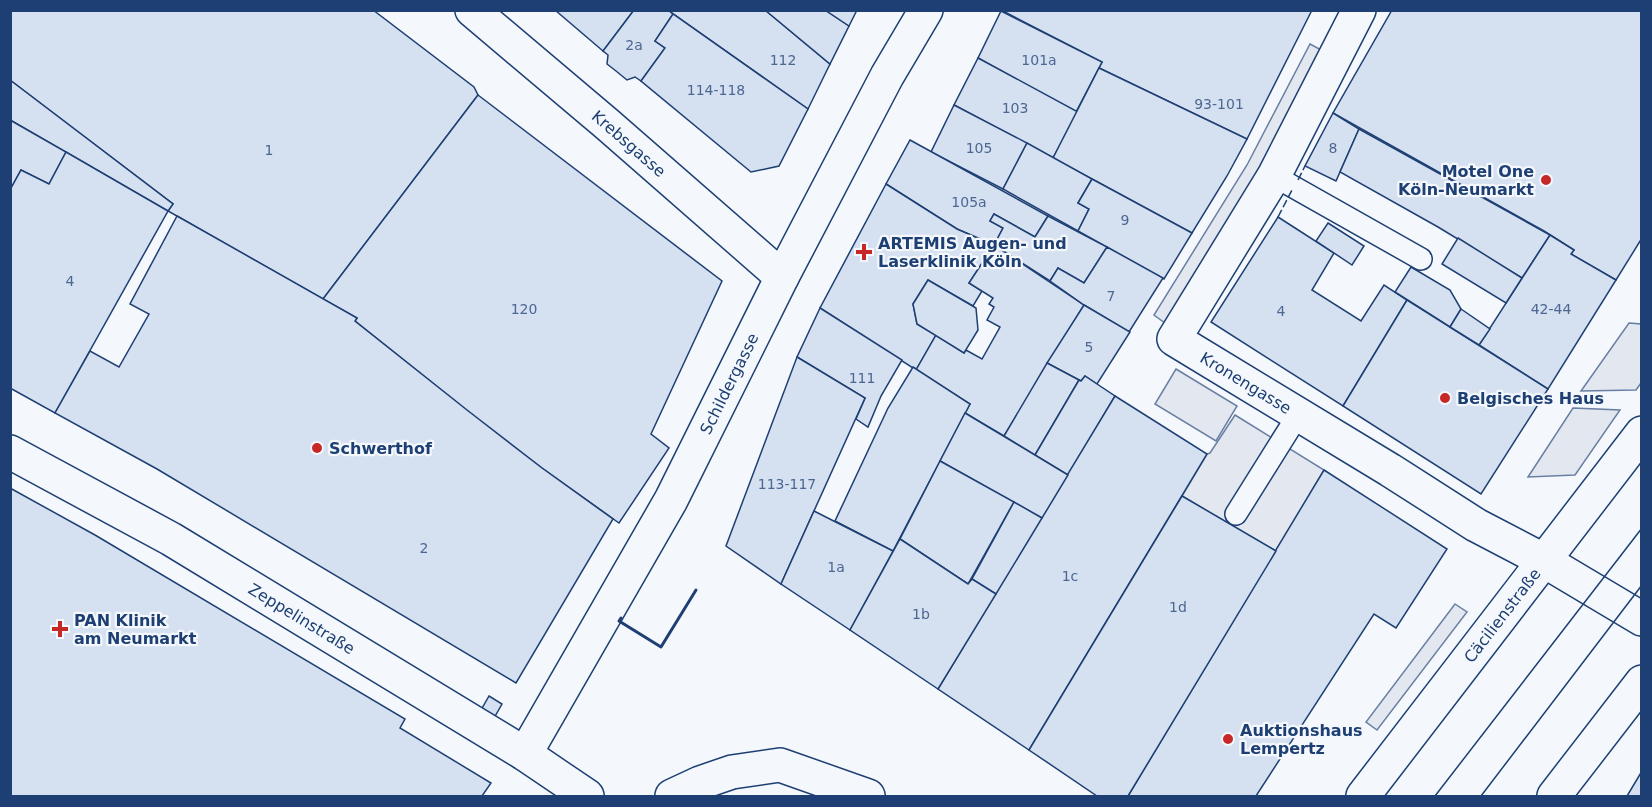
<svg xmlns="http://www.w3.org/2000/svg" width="1652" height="807" font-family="'DejaVu Sans',sans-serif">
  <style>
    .parking { fill: #e3e8f0; stroke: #687fa3; stroke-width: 1.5 }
    .building { fill: #d5e0f0; stroke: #1d3f73; stroke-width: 1.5 }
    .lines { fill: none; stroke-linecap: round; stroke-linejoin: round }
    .lane-casing { stroke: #1d3f73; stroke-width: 24 }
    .street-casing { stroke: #1d3f73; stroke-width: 36 }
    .secondary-casing { stroke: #1d3f73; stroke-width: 36 }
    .lane { stroke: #f4f7fb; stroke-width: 21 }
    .street { stroke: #f4f7fb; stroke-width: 33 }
    .secondary { stroke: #f4f7fb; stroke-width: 33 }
    .tram { stroke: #1d3f73; stroke-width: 1.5 }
    .fence { stroke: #1d3f73; stroke-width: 1.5; stroke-dasharray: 8 3; stroke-linecap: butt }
    .wall { stroke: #1d3f73; stroke-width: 3 }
    .poi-dot { fill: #c62828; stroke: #f4f7fb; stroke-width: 2 }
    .labels { text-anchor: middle; stroke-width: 4.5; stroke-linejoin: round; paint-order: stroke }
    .number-label { font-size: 14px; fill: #4b6792 }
    .street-label { font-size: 16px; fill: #1d3f73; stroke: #f4f7fb }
    .poi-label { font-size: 16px; font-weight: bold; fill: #1d3f73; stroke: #f4f7fb; text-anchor: start }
  </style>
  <rect width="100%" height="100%" fill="#f4f7fb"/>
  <g class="parking">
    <path d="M1310 44 1323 51 1255 176 1165 323 1154 315 1247 165Z"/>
    <path d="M1629 323 1641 324V383L1636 390 1581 391Z"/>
    <path d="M1176 369 1237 406 1216 441 1155 404Z"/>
    <path d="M1573 408 1620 410 1575 475 1528 477Z"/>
    <path d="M1235 415 1324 470 1276 551 1182 496 1207 454 1210 453Z"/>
    <path d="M1455 604 1467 612 1377 730 1366 722Z"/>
  </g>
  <g class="building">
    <path d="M10 10H373L474 87 478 95 323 299 168 211 173 204 10 80Z"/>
    <path d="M555 10H634L603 51Z"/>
    <path d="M634 10H668L673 14 655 41 665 48 641 81 635 77 627 80 616 71 607 64 608 55 603 51Z"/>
    <path d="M668 10H765L830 64 808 109Z"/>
    <path d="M765 10H825L849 26 830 64Z"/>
    <path d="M825 10H857L849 26Z"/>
    <path d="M1001 10H1312L1247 139 1099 68 1102 62Z"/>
    <path d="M1392 10H1642V238L1616 280 1571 254 1574 250 1544 231 1333 113Z"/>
    <path d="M1001 11 1102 62 1076 112 978 58Z"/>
    <path d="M673 14 808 109 779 166 751 172 641 81 665 48 655 41Z"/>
    <path d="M978 58 1078 112 1053 158 954 105Z"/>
    <path d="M1099 68 1247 139 1227 176 1192 233 1053 158Z"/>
    <path d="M10 80 173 204 168 211 10 120Z"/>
    <path d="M478 95 722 281 651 434 669 448 619 523 542 468 489 428 355 321 357 318 323 299Z"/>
    <path d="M954 105 1027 143 1003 189 931 152Z"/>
    <path d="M1333 113 1359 129 1336 181 1305 166Z"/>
    <path d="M10 120 66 152 49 184 21 170 10 190Z"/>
    <path d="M1359 129 1550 235 1522 278 1438 227 1340 172Z"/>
    <path d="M910 140 1048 216 1035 237 994 214 990 221 1003 228 994 245 957 229 886 184Z"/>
    <path d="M1027 143 1092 179 1078 203 1089 209 1078 231 1003 189Z"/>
    <path d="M66 152 168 211 55 413 10 388V190L21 170 49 184Z"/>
    <path d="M1092 179 1192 233 1164 279 1078 231 1089 209 1078 203Z"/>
    <path d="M886 184 957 229 994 245 969 283 982 291 973 306 928 280 913 304 917 324 936 335 916 370 820 308Z"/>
    <path d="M994 214 1035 237 1048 216 1107 247 1084 283 1058 268 1050 281 994 245 1003 228 990 221Z"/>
    <path d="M177 216 357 318 355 321 467 410 542 468 613 519 516 683 157 469 55 413 90 351 119 367 149 314 130 304Z"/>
    <path d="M1278 217 1334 253 1312 290 1361 321 1384 285 1407 300 1343 406 1211 322Z"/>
    <path d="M1328 223 1364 246 1352 265 1316 241Z"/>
    <path d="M1550 235 1574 250 1571 254 1616 280 1548 389 1479 345Z"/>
    <path d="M1458 238 1522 278 1506 303 1442 264Z"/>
    <path d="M994 245 1084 305 1004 436 965 413 970 404 916 370 936 335 964 353 966 350 982 359 1000 327 987 320 994 307 989 304 993 298 969 283Z"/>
    <path d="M1107 247 1163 278 1129 332 1084 305 1050 281 1058 268 1084 283Z"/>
    <path d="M1411 267 1450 290 1461 309 1450 327 1395 292Z"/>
    <path d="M928 280 976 308 978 330 964 353 917 324 913 304Z"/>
    <path d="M1407 300 1548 389 1481 494 1343 406Z"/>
    <path d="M1084 305 1130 332 1097 384 1085 376 1081 381 1047 363Z"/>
    <path d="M820 308 902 360 881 396 868 427 856 419 865 398 797 357Z"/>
    <path d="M1461 309 1490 329 1479 345 1450 327Z"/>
    <path d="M797 357 865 398 781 584 726 546Z"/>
    <path d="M1047 363 1079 380 1035 455 1004 436Z"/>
    <path d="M913 367 970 404 893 551 835 521 888 408Z"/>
    <path d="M1085 376 1115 396 1068 475 1035 455 1079 380 1081 381Z"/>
    <path d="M1115 396 1207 454 1029 750 938 689Z"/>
    <path d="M965 413 1068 475 1042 518 940 461Z"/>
    <path d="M940 461 1014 502 968 584 900 539Z"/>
    <path d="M1324 470 1447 549 1396 628 1374 614 1256 796H1128Z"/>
    <path d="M10 488 95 535 405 719 400 728 491 783 482 796H10Z"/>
    <path d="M1182 496 1276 551 1128 796H1097L1029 750Z"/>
    <path d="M1014 502 1042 518 996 594 972 579Z"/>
    <path d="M814 511 893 551 850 630 781 584Z"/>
    <path d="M900 539 968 584 972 579 996 594 938 689 850 630Z"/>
    <path d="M489 696 502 704 494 718 481 710Z"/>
    <path d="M1642 771V796H1627Z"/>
  </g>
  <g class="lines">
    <g class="lane-casing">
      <g id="lane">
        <path d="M1274 176 1421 259"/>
        <path d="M1236 514 1298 415"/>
      </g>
    </g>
    <g class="street-casing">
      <g id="street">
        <path id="s1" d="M472 10 607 124 782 277"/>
        <path id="s2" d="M1359 10 1274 176 1174 339 1390 470 1476 525 1543 560 1642 619"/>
        <path id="s3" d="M10 452 171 539 525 754 587 796"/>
        <path id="s4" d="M525 754 671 500 782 277 887 76 926 10"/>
      </g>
    </g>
    <g class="secondary-casing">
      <g id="secondary">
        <path d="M672 796 700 783 732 772 780 765 868 796"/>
        <path id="s5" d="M1363 796 1642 433"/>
        <path d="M1554 796 1642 682"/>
      </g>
    </g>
    <use href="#lane" class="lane"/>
    <use href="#street" class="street"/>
    <use href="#secondary" class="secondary"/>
    <g class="tram">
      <path d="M1435 796 1642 528"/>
      <path d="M1481 796 1642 585"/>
    </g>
    <g class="fence">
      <path d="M1298 180 1305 166"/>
      <path d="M1278 217 1292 190"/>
    </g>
    <path class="wall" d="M621 618 619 621 661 647 696 590"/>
  </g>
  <g class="poi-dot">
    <circle cx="1546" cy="180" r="6"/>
    <path d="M861 243h6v6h6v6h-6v6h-6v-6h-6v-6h6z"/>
    <circle cx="1445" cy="398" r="6"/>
    <circle cx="317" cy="448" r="6"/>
    <path d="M57 620h6v6h6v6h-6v6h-6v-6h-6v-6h6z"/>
    <circle cx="1228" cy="739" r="6"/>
  </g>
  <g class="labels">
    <g class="number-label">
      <text x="634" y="50">2a</text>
      <text x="783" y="65">112</text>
      <text x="1039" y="65">101a</text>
      <text x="716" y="95">114-118</text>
      <text x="1219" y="109">93-101</text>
      <text x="1015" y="113">103</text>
      <text x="979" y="153">105</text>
      <text x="1333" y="153">8</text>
      <text x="269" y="155">1</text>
      <text x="969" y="207">105a</text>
      <text x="1125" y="225">9</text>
      <text x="70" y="286">4</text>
      <text x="1111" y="301">7</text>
      <text x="524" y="314">120</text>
      <text x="1551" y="314">42-44</text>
      <text x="1281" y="316">4</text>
      <text x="1089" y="352">5</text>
      <text x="862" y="383">111</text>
      <text x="787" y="489">113-117</text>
      <text x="424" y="553">2</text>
      <text x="836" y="572">1a</text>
      <text x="1070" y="581">1c</text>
      <text x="1178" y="612">1d</text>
      <text x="921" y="619">1b</text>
    </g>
    <g class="street-label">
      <text dy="6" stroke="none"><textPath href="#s1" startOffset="206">Krebsgasse</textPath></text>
      <text dy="6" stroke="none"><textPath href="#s2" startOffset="462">Kronengasse</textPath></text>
      <text dy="6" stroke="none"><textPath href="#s4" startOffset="423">Schildergasse</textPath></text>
      <text dy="6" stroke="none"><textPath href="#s5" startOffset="228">Cäcilienstraße</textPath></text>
      <text dy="6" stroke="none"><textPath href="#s3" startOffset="336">Zeppelinstraße</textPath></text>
    </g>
    <g class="poi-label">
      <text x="1534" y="177" text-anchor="end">Motel One<tspan x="1534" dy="18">Köln-Neumarkt</tspan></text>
      <text x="878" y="249">ARTEMIS Augen- und<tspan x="878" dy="18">Laserklinik Köln</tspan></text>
      <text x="1457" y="404">Belgisches Haus</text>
      <text x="329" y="454">Schwerthof</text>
      <text x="74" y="626">PAN Klinik<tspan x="74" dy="18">am Neumarkt</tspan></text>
      <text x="1240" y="736">Auktionshaus<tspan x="1240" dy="18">Lempertz</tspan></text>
    </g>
  </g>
  <rect width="1652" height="807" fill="none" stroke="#1d3f73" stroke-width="24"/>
</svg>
